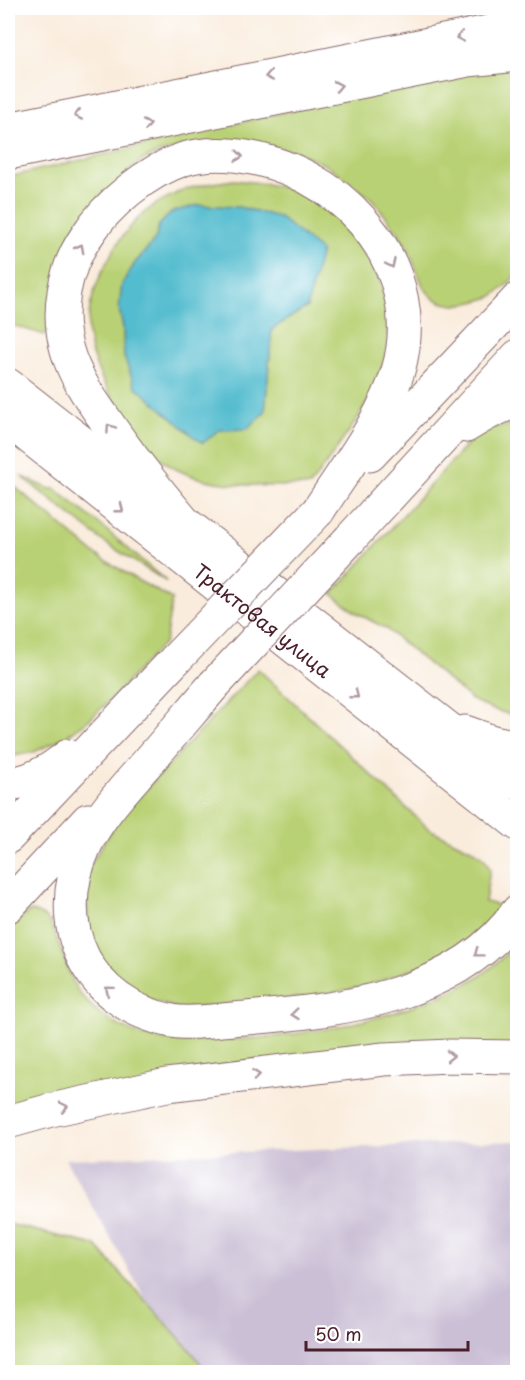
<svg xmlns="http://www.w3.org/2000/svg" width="525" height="1380" font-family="'Playpen Sans',sans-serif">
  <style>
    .industrial { fill: #cbbfd5 }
    .green { fill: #b9d175; stroke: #827850; stroke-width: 1.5; fill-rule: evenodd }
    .water { fill: #52bccf; stroke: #4e6e7d; stroke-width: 1.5 }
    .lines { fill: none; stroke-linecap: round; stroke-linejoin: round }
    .major-casing { stroke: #876769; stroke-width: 35 }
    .major { stroke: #fff; stroke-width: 33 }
    .major-bridge-casing { stroke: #876769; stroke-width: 35; stroke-linecap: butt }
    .major-bridge { stroke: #fff; stroke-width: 33 }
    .oneway { stroke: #ae9aa0 }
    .labels { text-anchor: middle; stroke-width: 4.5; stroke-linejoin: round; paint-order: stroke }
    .street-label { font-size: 20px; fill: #4a1f2b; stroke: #fff }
  </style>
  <rect width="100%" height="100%" fill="#fff"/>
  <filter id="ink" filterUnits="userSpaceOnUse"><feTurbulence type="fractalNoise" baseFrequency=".0167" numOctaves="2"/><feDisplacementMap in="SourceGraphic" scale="12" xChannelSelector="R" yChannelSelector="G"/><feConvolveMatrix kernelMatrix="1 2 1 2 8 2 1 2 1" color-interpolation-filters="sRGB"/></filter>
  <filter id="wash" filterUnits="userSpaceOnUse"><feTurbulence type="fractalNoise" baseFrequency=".008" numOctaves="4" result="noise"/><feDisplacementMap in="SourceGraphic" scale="24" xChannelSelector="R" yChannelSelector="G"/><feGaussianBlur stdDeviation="1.35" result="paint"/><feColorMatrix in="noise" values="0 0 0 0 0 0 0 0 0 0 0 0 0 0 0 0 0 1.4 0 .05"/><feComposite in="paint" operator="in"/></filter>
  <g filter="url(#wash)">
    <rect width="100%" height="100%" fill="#f9ecdc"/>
    <path class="industrial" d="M517 1141V1372H188L65 1159Z"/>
    <g class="green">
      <path d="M493 63 517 65V274L505 287 491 297 474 302 455 305 444 303 433 298 424 288 407 247 398 232 372 199 334 170 320 162 295 151 244 141 160 152 143 160 127 172 47 334 45 335 8 324V177Z"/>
      <path d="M234 180C254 182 273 184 292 190 361 214 403 295 383 365 372 406 335 450 310 486 267 485 216 490 176 469 158 460 141 437 129 421 110 398 89 361 88 331 87 289 118 230 153 206 160 201 169 197 177 193 195 185 214 183 234 180ZM155 240 307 307 272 329 265 412 247 429 219 430 124 357 123 327 119 308 135 263Z"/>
      <path d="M517 423V717L489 708 472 700 385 628 357 613 332 594 470 441 487 428Z"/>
      <path d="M21 476 50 489H55L97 522 167 582 104 542Z"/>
      <path d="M8 481 95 554 137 580 172 599 165 642 111 699 89 720 62 739 34 752 8 757Z"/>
      <path d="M258 669 429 829 471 849 484 858 490 869 485 902 499 905 487 925 470 940 451 952 422 966 366 986 316 996 181 1009 129 995 97 953 88 920 86 882 89 867 117 820Z"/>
      <path d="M32 911C38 913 44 915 48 920 52 924 54 930 56 936 62 952 69 976 78 991 86 1002 96 1011 108 1019 121 1028 138 1035 154 1038 173 1042 194 1041 213 1040 297 1039 409 1019 481 975 496 965 507 954 517 941V1046L8 1107V930L28 912Z"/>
      <path d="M8 1224 95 1245 191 1351 207 1372H8Z"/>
    </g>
    <path class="water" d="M198 205 239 207 279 217 321 251 307 307 272 329 265 412 247 429 219 430 203 443 193 436 135 386 124 357 123 327 119 308 122 284 135 263 155 240 159 225 172 212Z"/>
  </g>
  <g filter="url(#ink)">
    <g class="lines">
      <g class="major-casing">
        <g id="major">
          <path d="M8 129 518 26"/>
          <path d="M8 153 468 60 518 55"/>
          <path d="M8 385 445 726 518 783"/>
          <path id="s1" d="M8 420 518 824"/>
          <path d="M466 426C482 416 499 406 518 401"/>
          <path d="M370 455 518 299"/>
          <path d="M185 523C156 489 129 455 104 418 89 397 74 375 67 350 56 312 64 269 86 237 107 204 147 171 184 159 207 152 234 154 257 159 352 180 427 272 398 371 384 419 345 469 318 511"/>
          <path d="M350 539 518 356"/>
          <path d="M214 685C189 714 165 743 140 771 119 795 97 819 84 848 49 926 88 1005 172 1021 191 1025 224 1019 245 1018 340 1011 459 997 518 911"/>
          <path d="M465 732 493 742 518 747"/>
          <path d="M8 784C31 782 50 771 68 756"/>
          <path d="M8 837 176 659"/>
          <path d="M8 906 88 820"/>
          <path d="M8 1122 51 1110 167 1085 384 1059 450 1056 518 1057"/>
        </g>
      </g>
      <use href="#major" class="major"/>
      <g class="major-bridge-casing">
        <g id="major-bridge">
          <path d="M176 659 318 511"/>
          <path d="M214 685 350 539"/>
        </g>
      </g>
      <use href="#major-bridge" class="major-bridge"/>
    </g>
    <defs><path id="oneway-chevron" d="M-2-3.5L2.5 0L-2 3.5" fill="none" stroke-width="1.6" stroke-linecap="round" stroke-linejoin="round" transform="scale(1.5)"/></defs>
    <g class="oneway">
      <use href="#oneway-chevron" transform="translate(460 37) rotate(169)"/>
      <use href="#oneway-chevron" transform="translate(269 76) rotate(169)"/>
      <use href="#oneway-chevron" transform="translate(338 86) rotate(-11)"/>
      <use href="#oneway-chevron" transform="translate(78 115) rotate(169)"/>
      <use href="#oneway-chevron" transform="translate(147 125) rotate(-11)"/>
      <use href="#oneway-chevron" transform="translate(239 156) rotate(6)"/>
      <use href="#oneway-chevron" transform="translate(80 248) rotate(-62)"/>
      <use href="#oneway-chevron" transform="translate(391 264) rotate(65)"/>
      <use href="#oneway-chevron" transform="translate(110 428) rotate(-124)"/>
      <use href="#oneway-chevron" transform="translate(120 509) rotate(38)"/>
      <use href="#oneway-chevron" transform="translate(355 695) rotate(38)"/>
      <use href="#oneway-chevron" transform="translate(478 953) rotate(143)"/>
      <use href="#oneway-chevron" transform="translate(109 990) rotate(-140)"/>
      <use href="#oneway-chevron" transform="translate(295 1014) rotate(174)"/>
      <use href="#oneway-chevron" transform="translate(450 1056) rotate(-1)"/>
      <use href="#oneway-chevron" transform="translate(256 1075) rotate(-7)"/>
      <use href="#oneway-chevron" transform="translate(64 1107) rotate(-12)"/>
    </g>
  </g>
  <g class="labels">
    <g class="street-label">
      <text dy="7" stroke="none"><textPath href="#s1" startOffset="324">Трактовая улица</textPath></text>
    </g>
  </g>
  <rect width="525" height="1380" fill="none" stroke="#fff" stroke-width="30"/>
  <path d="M306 1341v9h162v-9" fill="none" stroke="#4a1f2b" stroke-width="3"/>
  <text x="315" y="1341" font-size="18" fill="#4a1f2b" stroke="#ffffff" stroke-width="4.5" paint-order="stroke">50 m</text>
</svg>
